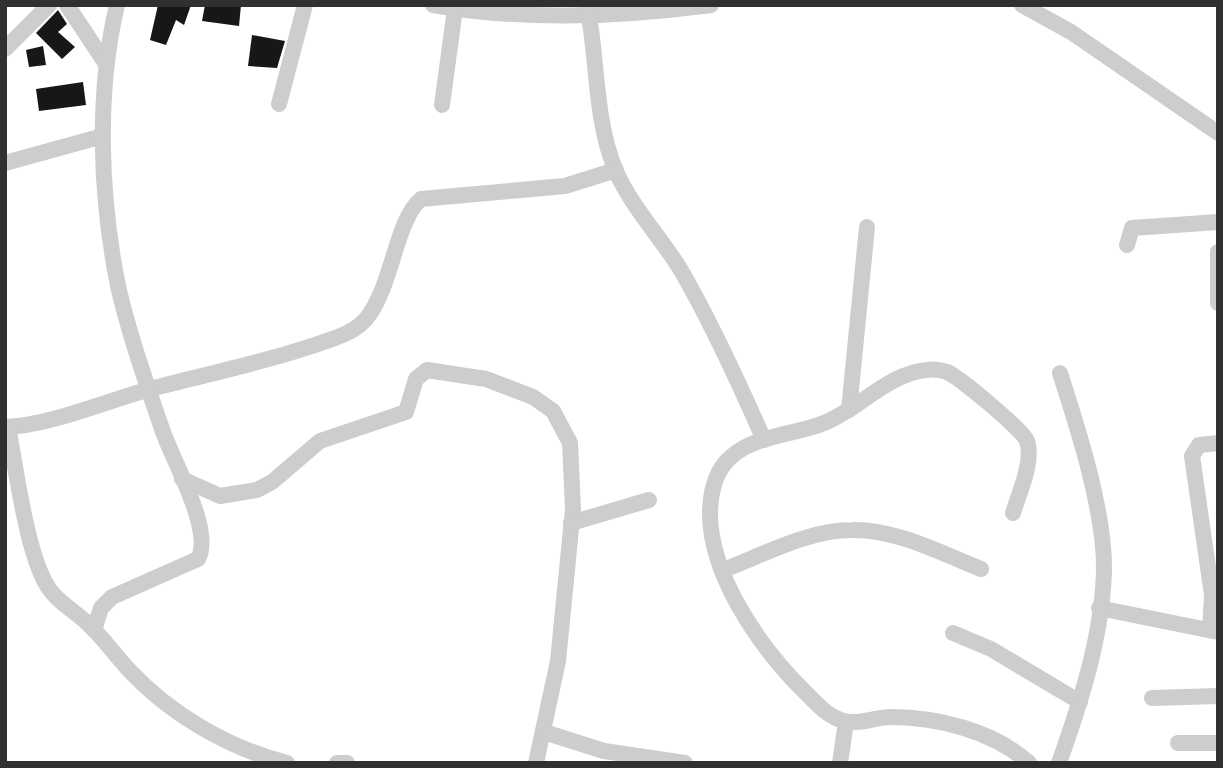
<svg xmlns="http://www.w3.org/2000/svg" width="1223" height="768" font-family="'Fira Sans',sans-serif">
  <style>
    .building { fill: #171717 }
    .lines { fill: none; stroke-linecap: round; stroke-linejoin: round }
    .minor { stroke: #cdcdcd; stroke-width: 16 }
  </style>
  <rect width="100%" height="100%" fill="#fff"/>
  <g class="building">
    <path d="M158 5H191L184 25 176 20 166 45 150 40Z"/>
    <path d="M205 5H241L239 26 202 21Z"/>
    <path d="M58 10 67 24 58 32 75 47 62 59 36 33Z"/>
    <path d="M252 35 285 41 277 68 248 66Z"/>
    <path d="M43 46 46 65 29 67 26 50Z"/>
    <path d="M83 82 86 105 39 111 36 89Z"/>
  </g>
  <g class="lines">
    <g class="minor">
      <path d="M67 5 106 64"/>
      <path d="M433 5C524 21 620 17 711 5"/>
      <path d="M587 5C598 59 594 117 615 169 631 207 661 237 682 272 713 326 739 383 764 440"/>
      <path d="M1022 5 1071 32 1218 133"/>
      <path d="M5 49 49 5"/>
      <path d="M279 104 305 5"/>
      <path d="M442 105 455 9"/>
      <path d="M5 163 103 136"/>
      <path d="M1127 245 1132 228 1218 222"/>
      <path d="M1218 252V303"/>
      <path d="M849 410 867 227"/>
      <path d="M5 427C48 426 107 401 150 389 212 373 275 360 335 338 347 334 358 328 366 319 393 286 395 221 421 199L565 186 616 170"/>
      <path d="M8 427C16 468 26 547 45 582 54 600 72 609 86 622 102 636 114 654 129 670 170 714 228 748 287 763"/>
      <path d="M182 479 220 496 257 490 272 482 320 441 406 412 416 379 427 370 486 379 533 397 553 411 570 443 573 509 558 661 536 763"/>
      <path d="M1013 513C1019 493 1034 461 1027 441 1023 430 959 377 947 372 941 370 933 369 927 370 889 373 859 409 824 423 795 435 755 435 731 457 719 467 713 484 711 499 702 567 760 648 806 693 817 704 828 717 844 721 858 725 876 717 891 717 937 717 994 731 1029 763"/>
      <path d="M571 523 649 500"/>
      <path d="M723 570C763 555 808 530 852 530 895 529 941 553 981 569"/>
      <path d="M1099 608 1218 632"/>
      <path d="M94 630 101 608 112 597 198 559C214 530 172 460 162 429 146 382 129 334 118 286 100 196 96 94 117 5"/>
      <path d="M1210 630 1212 595 1192 456 1199 445 1218 443"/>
      <path d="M953 633 991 649 1080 702"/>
      <path d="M1152 698 1218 696"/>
      <path d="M544 732 604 751 685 763"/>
      <path d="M1178 743H1218"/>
      <path d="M337 763H347"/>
      <path d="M840 763 846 722"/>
      <path d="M1059 763C1081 701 1102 637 1104 571 1105 512 1078 429 1060 373"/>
    </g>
  </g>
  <rect width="1223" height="768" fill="none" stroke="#303030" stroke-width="14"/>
</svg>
